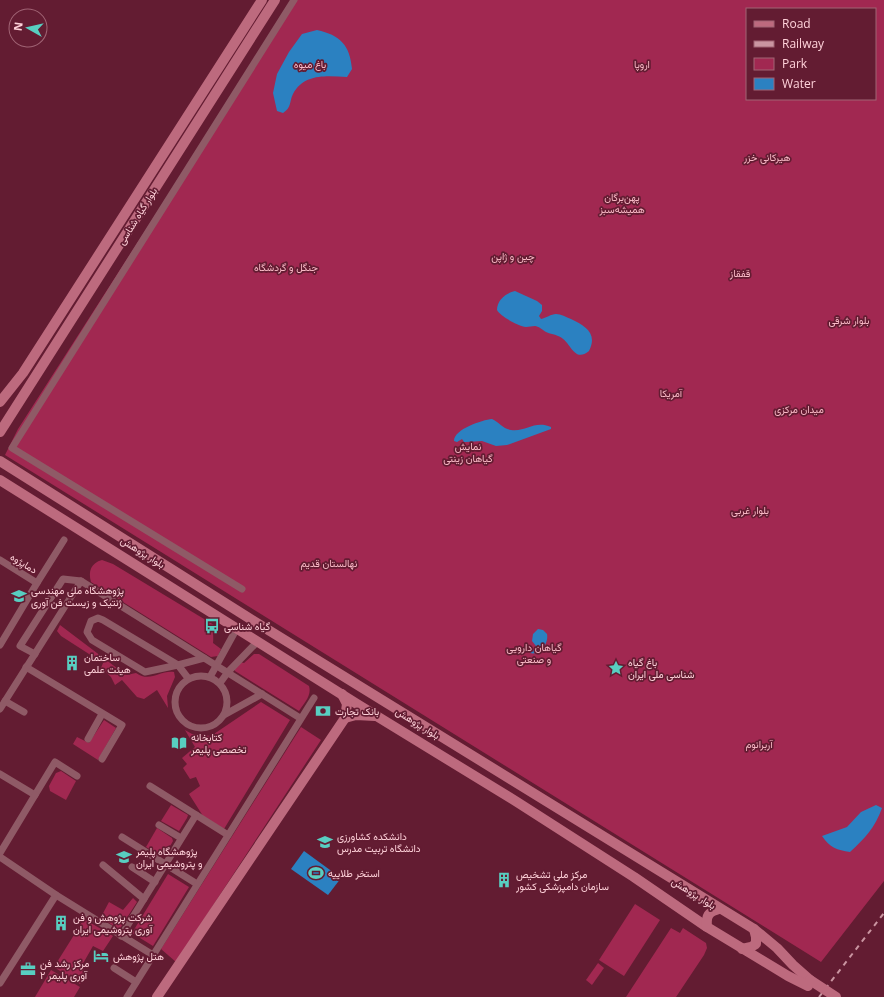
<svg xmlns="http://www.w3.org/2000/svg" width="884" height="997" font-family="'Open Sans',Vazirmatn,sans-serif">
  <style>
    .green { fill: #a12851; fill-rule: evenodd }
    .water { fill: #2b81c1 }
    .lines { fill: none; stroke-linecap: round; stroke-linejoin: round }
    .street { stroke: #8f5a66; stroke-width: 7 }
    .secondary { stroke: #bd6a7e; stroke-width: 10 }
    .rail { stroke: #ca95a1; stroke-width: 2; stroke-dasharray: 5 5; stroke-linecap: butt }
    .secondary-bridge { stroke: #bd6a7e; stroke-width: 10 }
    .labels { text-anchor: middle; stroke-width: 3.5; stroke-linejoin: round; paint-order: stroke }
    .park-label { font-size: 10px; fill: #fabac7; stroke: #631c32 }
    .street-label { font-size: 10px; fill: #fed1d9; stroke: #631c32 }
    .poi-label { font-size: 10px; fill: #fed1d9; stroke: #631c32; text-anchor: start }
  </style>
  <rect width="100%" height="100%" fill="#631c32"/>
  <g class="green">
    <path d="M293 0H884V881L821 962 5 455 18 429ZM747 9H875V99H747Z"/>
    <path d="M102 560 113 564 214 625C212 630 214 638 213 643L221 649 218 656 211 657 91 582C88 571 91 563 102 560Z"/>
    <path d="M60 625 126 675 136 673C150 683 160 670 174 672L175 677 167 696 168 708 157 690 144 699 137 697 122 680 115 685 111 677 101 668 103 663 61 636 57 631Z"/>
    <path d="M254 654H259L309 686C312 696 304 703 299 711L235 671 234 668 240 662 244 663Z"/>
    <path d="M261 702 290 720 224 829 203 816 189 794 200 786 196 777 190 779 183 768 187 764 182 758 195 747 185 730 192 734 211 736Z"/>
    <path d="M104 720 116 728 98 760 73 744 77 737 89 743Z"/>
    <path d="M301 727 321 740 176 962 161 949Z"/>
    <path d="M61 771 76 781 66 800 50 791 49 786 56 773Z"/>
    <path d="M171 805 188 815 187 818 179 831 161 821Z"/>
    <path d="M157 828 172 838 173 841 165 855 161 856 146 847Z"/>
    <path d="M168 874 189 887 153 946 132 933Z"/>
    <path d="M133 898 137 902 119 930 101 917 109 902 123 910Z"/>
    <path d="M635 904 660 920 624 976 599 960Z"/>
    <path d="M84 919 113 936 103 951 93 946 81 967 88 973 80 984 54 967Z"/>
    <path d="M671 928 680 933 683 928 706 943 707 948 704 955 676 997H626Z"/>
    <path d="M598 963 604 968 592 985 586 980Z"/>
    <path d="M51 970 80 987 74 997H35Z"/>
  </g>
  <g class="water">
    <path d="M317 30C340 35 350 45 352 69L347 77C327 76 304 73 293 94 289 102 292 107 283 113L277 111 273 93 277 74 289 52 302 34Z"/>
    <path d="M515 291 537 301 542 305V311L539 316 541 319C546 318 551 314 556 314 561 314 566 317 571 319 585 326 598 333 589 351 573 364 571 340 558 336 554 334 550 334 546 332 543 330 538 326 535 326 532 326 529 327 526 327 518 326 500 316 497 310 497 300 506 293 515 291Z"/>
    <path d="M492 419C499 422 503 429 511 430 527 432 534 420 551 427V429L507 445 496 446 482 441 466 442H464L462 439 457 442 454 441C454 429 482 420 492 419Z"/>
    <path d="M538 629 543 630 547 634C549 643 540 656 530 653L533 651 536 646 532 641 533 634Z"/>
    <path d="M876 805 882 808C875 828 865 838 850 852 837 850 830 848 822 836L847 827 861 812Z"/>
    <path d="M304 851 341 878 328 895 291 869Z"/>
  </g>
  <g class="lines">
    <g class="street">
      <path d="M0 560 37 583 0 645"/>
      <path d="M37 583 64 540"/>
      <path d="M242 589 12 448 294 0"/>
      <path d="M98 618 103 620 178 665 145 672 92 640 87 632 91 621Z"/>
      <path d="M35 654 20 646 63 579 81 581"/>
      <path d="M26 667 122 725 102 759"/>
      <circle cx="201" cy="702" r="26"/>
      <path d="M210 677 237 628"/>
      <path d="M188 678 178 665 204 658"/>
      <path d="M220 683 228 672 258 641"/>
      <path d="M5 701 24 712"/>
      <path d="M0 709 81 581 300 718"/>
      <path d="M224 715 262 694"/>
      <path d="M88 739 102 714"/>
      <path d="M0 774 35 795 55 762 77 776"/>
      <path d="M150 786 228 835"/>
      <path d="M159 825 181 838"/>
      <path d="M122 837 197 884"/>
      <path d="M0 853 35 795"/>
      <path d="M0 857 56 895 0 983"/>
      <path d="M103 865 144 899"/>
      <path d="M132 867 155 882"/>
      <path d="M56 895 153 955"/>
      <path d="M121 936 196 815"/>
      <path d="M114 968 136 982"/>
      <path d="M127 997 314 698"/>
    </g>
    <g class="secondary">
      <path d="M0 402 23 373 262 0"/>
      <path d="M0 432 275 0"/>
      <path d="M0 461 252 620 754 929 777 948 793 965 810 980"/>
      <path d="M0 480 357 704 517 802 634 877 707 927 788 976 808 986"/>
      <path d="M345 718 356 715 375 716"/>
      <path d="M707 927C706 916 708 912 719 909"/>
      <path d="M742 949 751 947 756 944V937L754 929"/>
      <path d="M157 997 345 718 347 704 342 694"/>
    </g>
    <path class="rail" d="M819 997 884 913"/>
    <path class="secondary-bridge" d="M810 980 836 997"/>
  </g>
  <defs>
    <g id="university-bare" transform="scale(1.2)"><path d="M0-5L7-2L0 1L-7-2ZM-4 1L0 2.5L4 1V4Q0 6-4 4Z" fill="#58cec1" stroke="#631c32" stroke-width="2.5" paint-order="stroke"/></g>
    <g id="bus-bare" transform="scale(1.2)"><path d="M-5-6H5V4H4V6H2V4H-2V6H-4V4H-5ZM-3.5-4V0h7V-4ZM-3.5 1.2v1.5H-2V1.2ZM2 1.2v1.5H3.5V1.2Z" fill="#58cec1" stroke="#631c32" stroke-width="2.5" paint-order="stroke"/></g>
    <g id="building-bare" transform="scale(1.2)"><path d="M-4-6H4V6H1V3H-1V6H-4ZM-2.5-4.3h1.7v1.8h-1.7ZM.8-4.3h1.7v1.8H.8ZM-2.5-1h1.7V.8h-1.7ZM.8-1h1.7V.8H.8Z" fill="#58cec1" stroke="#631c32" stroke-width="2.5" paint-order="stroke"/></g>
    <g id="sight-bare" transform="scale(1.2)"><path d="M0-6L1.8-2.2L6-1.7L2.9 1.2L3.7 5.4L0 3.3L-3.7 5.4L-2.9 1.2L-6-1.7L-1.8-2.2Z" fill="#58cec1" stroke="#631c32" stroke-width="2.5" paint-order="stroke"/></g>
    <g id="bank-bare" transform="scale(1.2)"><path d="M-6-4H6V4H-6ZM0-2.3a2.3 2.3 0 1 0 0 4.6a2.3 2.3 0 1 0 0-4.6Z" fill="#58cec1" stroke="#631c32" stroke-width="2.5" paint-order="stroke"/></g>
    <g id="library-bare" transform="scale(1.2)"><path d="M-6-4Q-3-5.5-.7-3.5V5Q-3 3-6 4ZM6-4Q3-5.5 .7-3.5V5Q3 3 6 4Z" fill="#58cec1" stroke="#631c32" stroke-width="2.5" paint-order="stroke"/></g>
    <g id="stadium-bare" transform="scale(1.2)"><path d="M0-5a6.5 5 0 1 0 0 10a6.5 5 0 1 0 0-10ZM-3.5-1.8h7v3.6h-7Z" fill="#58cec1" stroke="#631c32" stroke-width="2.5" paint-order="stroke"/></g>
    <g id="hotel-bare" transform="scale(1.2)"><path d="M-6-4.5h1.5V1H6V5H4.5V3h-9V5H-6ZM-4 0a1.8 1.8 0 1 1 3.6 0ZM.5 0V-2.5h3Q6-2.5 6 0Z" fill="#58cec1" stroke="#631c32" stroke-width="2.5" paint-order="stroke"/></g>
    <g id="office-bare" transform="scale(1.2)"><path d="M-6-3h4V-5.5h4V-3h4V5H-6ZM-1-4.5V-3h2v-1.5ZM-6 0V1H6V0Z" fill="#58cec1" stroke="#631c32" stroke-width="2.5" paint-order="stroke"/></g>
  </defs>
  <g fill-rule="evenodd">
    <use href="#university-bare" x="19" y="596"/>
    <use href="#bus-bare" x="212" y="626"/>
    <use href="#building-bare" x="72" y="663"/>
    <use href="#sight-bare" x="616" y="668"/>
    <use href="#bank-bare" x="323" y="711"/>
    <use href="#library-bare" x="179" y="743"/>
    <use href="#university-bare" x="325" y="842"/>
    <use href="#university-bare" x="124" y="857"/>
    <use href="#stadium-bare" x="316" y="873"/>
    <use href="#building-bare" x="504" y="880"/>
    <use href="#building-bare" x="61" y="923"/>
    <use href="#hotel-bare" x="101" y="956"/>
    <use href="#office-bare" x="28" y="969"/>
  </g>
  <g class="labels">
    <g class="park-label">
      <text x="310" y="68">باغ میوه</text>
      <text x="642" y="68">اروپا</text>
      <text x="767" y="161">هیرکانی خزر</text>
      <text x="622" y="201">پهن‌برگان<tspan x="622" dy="12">همیشه‌سبز</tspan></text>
      <text x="513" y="260">چین و ژاپن</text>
      <text x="286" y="271">جنگل و گردشگاه</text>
      <text x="740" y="277">قفقاز</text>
      <text x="849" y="324">بلوار شرقی</text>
      <text x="671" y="397">آمریکا</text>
      <text x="799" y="413">میدان مرکزی</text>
      <text x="468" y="450">نمایش<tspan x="468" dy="12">گیاهان زینتی</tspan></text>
      <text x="750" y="514">بلوار غربی</text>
      <text x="329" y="567">نهالستان قدیم</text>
      <text x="534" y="651">گیاهان دارویی<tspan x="534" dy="12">و صنعتی</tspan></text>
      <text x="759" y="748">آربرانوم</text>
    </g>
    <g class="street-label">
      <text transform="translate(137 216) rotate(-58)" y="4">بلوار گیاه شناسی</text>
      <text transform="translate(143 552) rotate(32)" y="4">بلوار پژوهش</text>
      <text transform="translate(24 563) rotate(32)" y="4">دماپژوه</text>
      <text transform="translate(418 723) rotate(32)" y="4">بلوار پژوهش</text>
      <text transform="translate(694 893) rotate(32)" y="4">بلوار پژوهش</text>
    </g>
    <g class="poi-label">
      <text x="31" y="594">پژوهشگاه ملی مهندسی<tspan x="31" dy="12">ژنتیک و زیست فن آوری</tspan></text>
      <text x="224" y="630">گیاه شناسی</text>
      <text x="84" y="661">ساختمان<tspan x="84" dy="12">هیئت علمی</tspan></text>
      <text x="628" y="666">باغ گیاه‌<tspan x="628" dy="12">شناسی ملی ایران</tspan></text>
      <text x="335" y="715">بانک تجارت</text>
      <text x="191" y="741">کتابخانه<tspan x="191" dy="12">تخصصی پلیمر</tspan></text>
      <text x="337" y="840">دانشکده کشاورزی<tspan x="337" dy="12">دانشگاه تربیت مدرس</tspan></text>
      <text x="136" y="855">پژوهشگاه پلیمر<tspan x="136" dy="12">و پتروشیمی ایران</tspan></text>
      <text x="328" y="877">استخر طلاییه</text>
      <text x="516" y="878">مرکز ملی تشخیص<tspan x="516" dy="12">سازمان دامپزشکی کشور</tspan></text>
      <text x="73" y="921">شرکت پژوهش و فن<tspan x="73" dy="12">آوری پتروشیمی ایران</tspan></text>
      <text x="113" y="960">هتل پژوهش</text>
      <text x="40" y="967">مرکز رشد فن<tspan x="40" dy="12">آوری پلیمر ۲</tspan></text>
    </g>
  </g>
  <rect x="746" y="8" width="130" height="92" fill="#631c32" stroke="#a16475"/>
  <rect x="754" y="21" width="20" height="6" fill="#bd6a7e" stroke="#a16475"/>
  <text x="782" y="28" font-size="12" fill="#fed1d9">Road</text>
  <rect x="754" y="41" width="20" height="6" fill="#ca95a1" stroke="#a16475"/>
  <text x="782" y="48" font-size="12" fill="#fed1d9">Railway</text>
  <rect x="754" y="58" width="20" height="12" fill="#a12851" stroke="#a16475"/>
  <text x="782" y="68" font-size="12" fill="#fed1d9">Park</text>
  <rect x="754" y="78" width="20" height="12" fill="#2b81c1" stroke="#a16475"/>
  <text x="782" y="88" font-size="12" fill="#fed1d9">Water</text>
  <g transform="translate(28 28) rotate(278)"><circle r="19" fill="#631c32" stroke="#a16475"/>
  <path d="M0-3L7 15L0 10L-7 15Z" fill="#58cec1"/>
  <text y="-6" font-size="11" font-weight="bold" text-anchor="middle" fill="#fed1d9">N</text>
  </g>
</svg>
